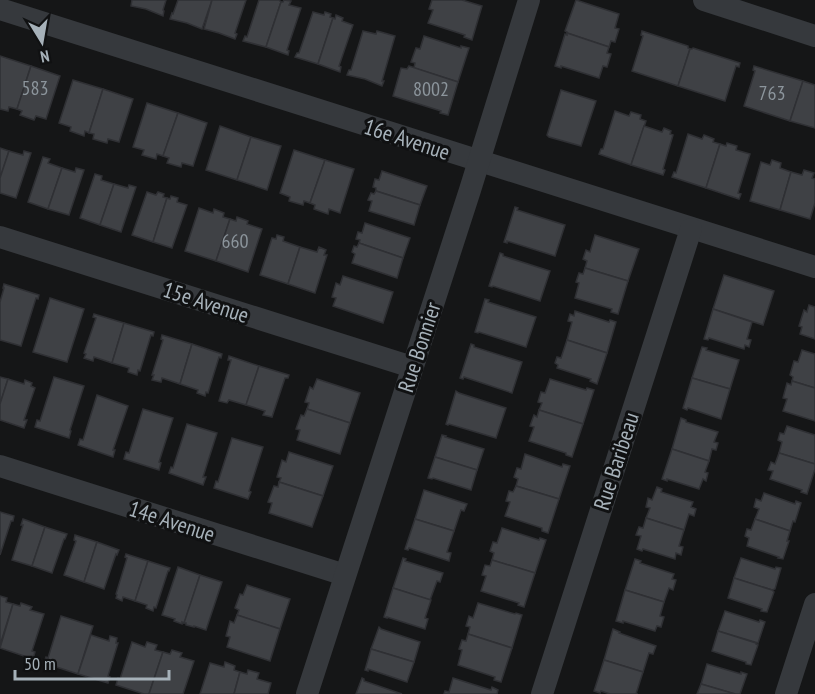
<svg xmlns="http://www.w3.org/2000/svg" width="815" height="694" font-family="'PT Sans Narrow',sans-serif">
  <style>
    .building { fill: #3f4145; stroke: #2f3034; stroke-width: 1.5 }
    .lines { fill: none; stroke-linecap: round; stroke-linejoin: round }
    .street { stroke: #36393d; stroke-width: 22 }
    .labels { text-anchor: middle; stroke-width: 6; stroke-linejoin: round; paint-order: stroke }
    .number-label { font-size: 20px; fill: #8c959c }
    .street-label { font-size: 22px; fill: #a6b1b9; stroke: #101112 }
  </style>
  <rect width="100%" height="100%" fill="#151617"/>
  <g class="building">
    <path d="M132 0H166L163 10 164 11 163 16 146 9 131 6Z"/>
    <path d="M178 0H212L202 29 187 23 170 19 172 13 173 14Z"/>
    <path d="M212 0H246L235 33 237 34 235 39 219 33 204 29Z"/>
    <path d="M259 0H279L281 2 266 47 243 41 245 36 247 37Z"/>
    <path d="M284 0 291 1 289 5 301 8 287 50 289 51 288 55 266 47 281 2H283Z"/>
    <path d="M432 0H462L482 6 472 40 464 37 465 35 428 23 433 10 429 9Z"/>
    <path d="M576 0 619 14 615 28 619 29 615 42 611 41 609 47 567 33V32L565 31Z"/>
    <path d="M313 12 324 15 325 12 331 14 330 17 333 18 318 64 295 57 297 53H299Z"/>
    <path d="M336 15 343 18 342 21 353 25 339 66 341 67 340 72 318 64 333 18 335 19Z"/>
    <path d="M363 31 376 34 377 31 395 36 382 81H384L382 86 365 79 347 75 349 70H351Z"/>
    <path d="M642 31 688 46V48L690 49 678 86 632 71 643 36 641 35Z"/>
    <path d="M567 33 609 47 607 53 611 54 607 67 603 66 599 78 561 66V68L555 66 565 34 567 35Z"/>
    <path d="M424 36 461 48V46L469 48 458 82 414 68 415 63 411 62 416 48 420 49Z"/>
    <path d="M693 48 740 63 739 67 736 66 725 101 678 86 690 49H692Z"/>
    <path d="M0 56 31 66 17 109 9 107 8 111 0 109Z"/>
    <path d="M31 66 60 76 46 119 36 116 34 120 20 115 22 111 17 109Z"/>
    <path d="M409 66 458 82 448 115 440 113 441 111 393 96 401 68 407 69Z"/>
    <path d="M754 66 803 81 790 121 744 106 755 71 753 70Z"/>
    <path d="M73 80 103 89 89 133 85 131 84 136 70 131 71 127 59 123Z"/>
    <path d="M803 81 815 85V128L790 121Z"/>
    <path d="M103 89 133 99 119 142 108 139 107 143 93 139 94 134 89 133Z"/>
    <path d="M561 90 596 101 581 146 549 137 547 135Z"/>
    <path d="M147 103 178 113 163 156 157 154 156 159 142 155 144 150 133 147Z"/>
    <path d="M615 111 629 116 631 112 641 115 640 119 646 121 631 165 599 154 601 149H603Z"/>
    <path d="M178 113 207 123 193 166 182 163 181 167 167 163 169 158 163 156Z"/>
    <path d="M220 126 251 137 237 180 206 170Z"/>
    <path d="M644 126 662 132 664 128 671 131 670 134 673 135 663 169 665 170 663 175 631 165Z"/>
    <path d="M688 134 702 139 704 135 714 139 713 142 720 144 706 188 672 177 674 172 676 173Z"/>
    <path d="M251 137 281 146 267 190 237 180Z"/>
    <path d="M727 143 737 146 736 150 750 154 738 193 741 194 739 199 706 188 720 144 726 146Z"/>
    <path d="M0 148 9 151 0 178Z"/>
    <path d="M294 150 325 160 310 203 304 201 303 205 289 201 290 197 280 193Z"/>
    <path d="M9 151 23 155 24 151 31 153 16 198 0 193V178Z"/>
    <path d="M43 157 50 159 48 163 62 168 48 209 28 202Z"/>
    <path d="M325 160 354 169 340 213 329 209 328 214 314 209 315 205 310 203Z"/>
    <path d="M772 160 781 163 780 168 791 172 780 210 750 201 761 162 770 165Z"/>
    <path d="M62 168 75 172 76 168 84 170 69 215 48 209Z"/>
    <path d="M804 170 814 173 812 178 815 179V203L810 219 780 210 791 172 802 175Z"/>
    <path d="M382 171 427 186 420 205 376 191V188L373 187 375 179 379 180Z"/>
    <path d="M95 174 102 176 101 180 114 184 100 225 80 218Z"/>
    <path d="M114 184 128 188 129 185 136 187 121 232 100 225Z"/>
    <path d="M376 191 420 205 414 225 369 211 372 201 368 200 371 193 374 194Z"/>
    <path d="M147 192 156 195 158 192 164 194 163 197 167 198 153 242 132 235Z"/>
    <path d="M171 196 178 198 177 202 187 205 172 248 153 242 167 198 170 199Z"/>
    <path d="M515 207 518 208 517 210 565 225 555 256 507 241V243L504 242Z"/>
    <path d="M199 208 213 213 214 209 224 213 223 217 230 219 216 261 185 251Z"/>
    <path d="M237 217 248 221 247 224 262 229 248 272 216 261 230 219 236 221Z"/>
    <path d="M365 223 410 238 403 258 359 243 360 240 356 239 358 232 362 233Z"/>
    <path d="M277 235 284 237 283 241 300 247 288 284 260 275 272 238 276 239Z"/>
    <path d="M595 235 639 249 628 281 585 268 587 261 583 259 586 250 590 252Z"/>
    <path d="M359 243 403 258 397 278 352 263 355 254 352 252 354 246 357 247Z"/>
    <path d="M300 247 317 252 319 247 326 250 324 255H327L315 293 288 284Z"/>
    <path d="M500 253 503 254V256L550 271 540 301 493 286 492 287 489 286Z"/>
    <path d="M585 268 628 281 618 314 611 312 612 309 575 298 579 283 576 282 579 273 583 274Z"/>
    <path d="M724 275 774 291 763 325 713 309Z"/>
    <path d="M343 276 393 292 383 323 333 306 336 298 332 297 336 283 340 285Z"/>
    <path d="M4 284 39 295 38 299 36 298 21 346 0 340V302L4 288H3Z"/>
    <path d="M50 298 84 309 67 362 33 352Z"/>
    <path d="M485 299 489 300 488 302 536 317 526 347 479 332 478 333 475 332Z"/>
    <path d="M809 305 815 307V339L800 334 802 327 799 326 804 310 807 312Z"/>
    <path d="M713 309 752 322 747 339 751 340 749 347 745 345 744 349 709 338 708 340 704 339Z"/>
    <path d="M575 311 609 322 610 320 616 322 607 353 567 340 572 322 568 321 570 314 574 316Z"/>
    <path d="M94 314 124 323 112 363 94 357 93 361 84 358 86 354 84 353 96 318 93 317Z"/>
    <path d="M124 323 154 332 153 336 151 335 140 371 138 370 137 375 128 372 129 368 112 363Z"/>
    <path d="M162 335 192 344 180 384 162 378 161 382 152 380 154 375H152L163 340 161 339Z"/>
    <path d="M567 340 607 353 597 384 590 381 591 379 557 368 558 365 555 363 557 357 561 358Z"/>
    <path d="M192 344 222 354 221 358 219 357 208 393 206 392 205 396 197 393 198 390 180 384Z"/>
    <path d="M471 344 474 345V347L522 362 512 393 464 377 463 379 460 378Z"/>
    <path d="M702 347 707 348 706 350 739 360 730 389 692 378Z"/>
    <path d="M802 350 815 354V388L792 381 793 377 790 375 794 361 798 362Z"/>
    <path d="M229 356 259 366 246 405 229 400 227 403 219 401 231 360H228Z"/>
    <path d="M259 366 289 375 288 378H285L272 417 263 415 265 411 246 405Z"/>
    <path d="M0 377 8 379 0 404Z"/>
    <path d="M54 377 84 386 70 430 71 431 69 438 35 427 37 420 40 421Z"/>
    <path d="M692 378 730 389 721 419 688 408 687 410 683 408Z"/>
    <path d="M8 379 24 384 25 380 32 383 31 386 35 388 24 420H27L24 428 0 420V404Z"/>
    <path d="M317 379 360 393 350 423 307 409 309 403 305 402 310 387 313 389Z"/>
    <path d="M550 379 586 390 587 388 594 390 583 424 539 410 542 403 538 402 541 392 545 393Z"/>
    <path d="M792 381 815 388V421L783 411 787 399 783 398 787 383 791 385Z"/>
    <path d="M456 391 459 393 506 408 496 438 449 424 448 425 446 424Z"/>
    <path d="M97 395 128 406 113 450H115L113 457 78 445 80 439 83 440Z"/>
    <path d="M143 409 173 418 159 462 161 463 159 470 124 459 126 452 129 453Z"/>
    <path d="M307 409 350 423 340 454 297 440 300 430 296 429 301 415 304 416Z"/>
    <path d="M539 410 583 424 572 457 566 455V453L529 441 534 427 530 426 534 415 537 417Z"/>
    <path d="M681 418 686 420V422L718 432 714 442 718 443 716 450 712 449 709 461 672 449Z"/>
    <path d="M187 424 217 433 203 477H206L203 485 169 473 171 467 173 468Z"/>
    <path d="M787 426 815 435V464L779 453 782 442 778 440 780 433 784 434Z"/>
    <path d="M442 435 446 436 445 437 484 449 477 470 435 457Z"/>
    <path d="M232 438 263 447 249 491 251 492 248 499 214 488 216 481 218 482Z"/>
    <path d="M672 449 709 461 705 472 708 473 706 481 703 479 699 489 667 479V481L662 479Z"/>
    <path d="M289 452 333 466 323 496 279 482 281 478 277 477 282 460 286 462Z"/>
    <path d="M779 453 815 464V469L807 494 801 492 802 490 770 479 773 471 768 470 771 462 775 464Z"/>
    <path d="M525 454 562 467 563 464 570 466 559 499 516 486 518 479 514 477 517 468 521 469Z"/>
    <path d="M435 457 477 470 471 490 433 478 432 479 428 478Z"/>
    <path d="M279 482 323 496 312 527 269 513 272 503 268 502 274 486 278 487Z"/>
    <path d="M516 486 559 499 548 533 542 531V528L505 516 510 502 506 501 509 491 513 492Z"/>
    <path d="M657 487 662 489 661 492 693 502 691 507 696 509 694 516 689 514 684 530 646 518 650 508 646 507 648 498 652 500Z"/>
    <path d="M424 490 467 504 464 511 461 510 454 531 415 519Z"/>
    <path d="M764 493 795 504 796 501 801 503 795 522 793 521 790 531 755 519 759 509 754 507 756 499 761 501Z"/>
    <path d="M0 512 14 516 13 521H11L0 555Z"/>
    <path d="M646 518 684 530 679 546 683 547 681 555 676 553 675 559 643 549 642 551 637 549 641 536 636 535 639 527 643 528Z"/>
    <path d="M23 519 45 527 32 566 12 560 23 525H21Z"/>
    <path d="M415 519 454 531 447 552 451 553 449 561 409 548 408 550 405 549Z"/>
    <path d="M755 519 790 531 787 541H789L783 559 778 558 779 557 747 546 749 538 745 536 747 529 751 530Z"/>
    <path d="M45 527 67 534 65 539H64L52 573 32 566Z"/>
    <path d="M502 528 539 540 540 538 546 540 535 573 492 560 494 553 490 551 493 542 497 543Z"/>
    <path d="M75 535 97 542 84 582 64 575 76 541 74 540Z"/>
    <path d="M97 542 119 550 117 555 116 554 104 589 84 582Z"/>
    <path d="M126 554 148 561 135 601 123 597 122 601 116 598 117 595 116 594 127 558 125 557Z"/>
    <path d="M403 558 406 559 405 561 443 573 440 582 437 581 430 600 393 588Z"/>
    <path d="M741 558 775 569 776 567 781 568 775 589 772 590 734 578Z"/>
    <path d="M635 559 641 561 640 563 674 574 672 579 676 580 673 590 669 588 664 602 625 590Z"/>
    <path d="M492 560 535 573 524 607 518 605 519 603 481 591 486 576 482 575 485 565 490 566Z"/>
    <path d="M148 561 170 568 169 571H168L156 608 154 607 153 611 146 608 147 605 135 601Z"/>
    <path d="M178 567 200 575 185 621 184 623 182 622V624L174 621 175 619 162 615Z"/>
    <path d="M200 575 222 582 206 630 194 626V627L186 625V623H184Z"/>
    <path d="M734 578 772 590 774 592 767 612 761 611 762 609 728 598Z"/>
    <path d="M247 585 290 599 280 629 237 615 239 610 235 608 240 594 243 595Z"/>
    <path d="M393 588 431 600 425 618 428 619 425 629 387 617V618L384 617Z"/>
    <path d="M625 590 664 602 660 616 664 617 661 627 657 626 655 631 623 621V623L616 621Z"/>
    <path d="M0 596 7 598 6 602 13 604 0 645Z"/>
    <path d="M21 603 32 607 30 610 44 614 32 651 35 652 33 659 0 648 13 604 20 606Z"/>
    <path d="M478 603 515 614 516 613 522 615 512 648 468 634 470 627 466 626 469 616 473 618Z"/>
    <path d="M725 611 759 622 760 620 765 622 758 643 718 631Z"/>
    <path d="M237 615 280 629 270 661 227 647 230 637 226 636 230 621 234 623Z"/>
    <path d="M61 616 93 626 78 674 44 663 46 657 48 658Z"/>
    <path d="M379 627 381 629 420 642 414 662 371 649Z"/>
    <path d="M613 629 620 632 619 633 656 646 653 654 649 653 643 672 604 660Z"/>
    <path d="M718 631 756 643V644L758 645 751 665 746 664V662L712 651Z"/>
    <path d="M468 634 512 648 501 682 494 680 495 677 458 665 462 650 459 649 462 640 466 641Z"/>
    <path d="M91 635 109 641 110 636 117 638 116 643H118L108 676 110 677 108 683 78 674Z"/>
    <path d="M132 642 145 647 147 642 157 645 155 650 163 652 149 694H144L116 685 118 678 120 679Z"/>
    <path d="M371 649 414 662 407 682 368 669V671L365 670Z"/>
    <path d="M172 650 182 653 180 657 194 661 183 694H149L163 652 170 654Z"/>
    <path d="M604 660 643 672 636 694H638H610L601 691 600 693 594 691Z"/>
    <path d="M225 662 235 666 234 670 240 672 234 694H200L210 663 224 667Z"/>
    <path d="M707 664 741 674V672L747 674 740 694H735L701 684Z"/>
    <path d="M248 670 259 673 257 679 271 683 268 694H234L240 672 247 674Z"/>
    <path d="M362 678 364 679V681L402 694H356Z"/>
    <path d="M453 678 491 690 492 687 498 690 497 694H444L445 691 449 692Z"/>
    <path d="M701 684 735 694H697Z"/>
  </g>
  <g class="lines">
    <g class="street">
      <path d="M704 0 815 36"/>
      <path d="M0 9 815 267"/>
      <path d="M0 237 412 367"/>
      <path d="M0 466 345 575"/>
      <path d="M307 694 470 190 529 0"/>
      <path d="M542 694 691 229"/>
      <path d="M786 694 815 604"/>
    </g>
  </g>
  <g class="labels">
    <g class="number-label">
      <text x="35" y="95">583</text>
      <text x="431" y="96">8002</text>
      <text x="772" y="100">763</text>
      <text x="235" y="248">660</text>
    </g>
    <g class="street-label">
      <text transform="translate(407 139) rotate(18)" y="8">16e Avenue</text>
      <text transform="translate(206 302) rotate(18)" y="8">15e Avenue</text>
      <text transform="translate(419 347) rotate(-72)" y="8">Rue Bonnier</text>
      <text transform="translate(616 461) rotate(-72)" y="8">Rue Baribeau</text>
      <text transform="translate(172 521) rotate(18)" y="8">14e Avenue</text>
    </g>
  </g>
  <g transform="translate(42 42) rotate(169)" stroke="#101112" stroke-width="4.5" paint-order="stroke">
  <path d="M0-4.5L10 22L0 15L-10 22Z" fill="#a6b1b9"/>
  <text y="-9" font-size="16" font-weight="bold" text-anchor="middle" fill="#a6b1b9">N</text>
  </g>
  <path d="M15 670v9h154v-9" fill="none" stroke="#a6b1b9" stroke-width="3"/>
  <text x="24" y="670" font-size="18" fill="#a6b1b9" stroke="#101112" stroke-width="4.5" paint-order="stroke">50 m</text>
</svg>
